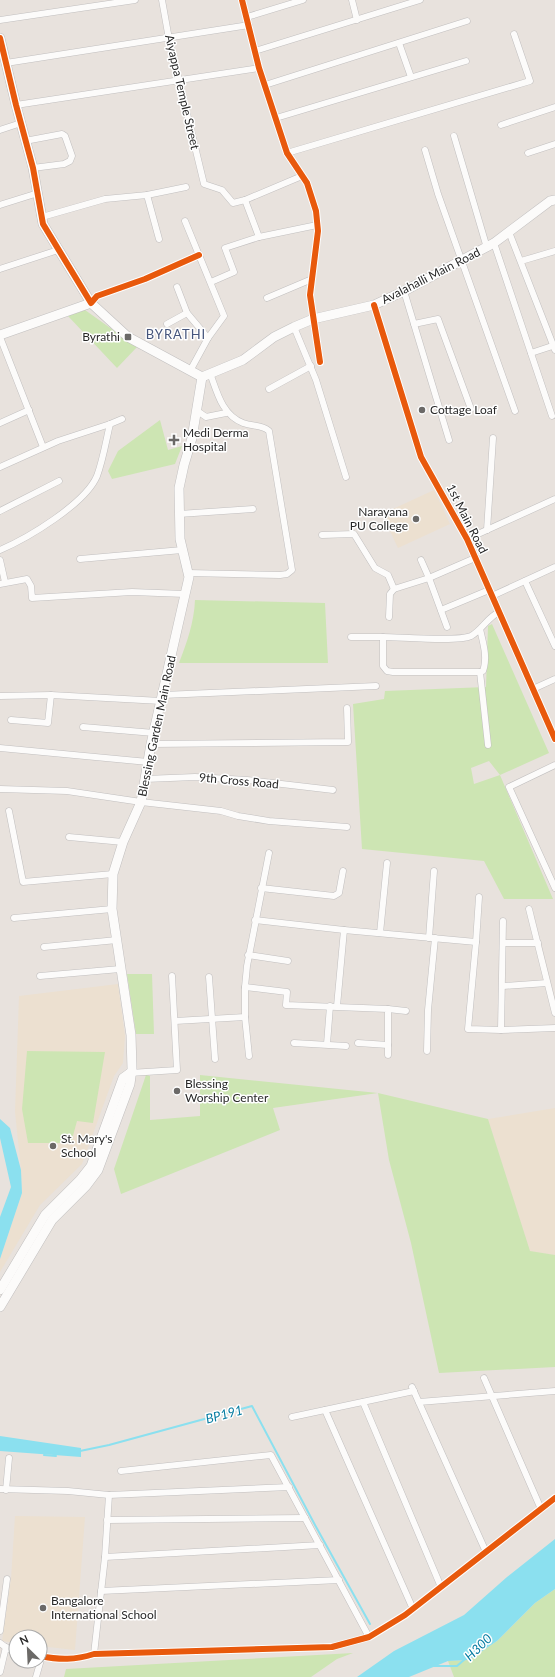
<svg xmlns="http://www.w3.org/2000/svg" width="555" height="1677" font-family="Lato,sans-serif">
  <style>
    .education { fill: #ece0d0 }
    .green { fill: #cde5b3; fill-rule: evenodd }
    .water { fill: #8be0ef }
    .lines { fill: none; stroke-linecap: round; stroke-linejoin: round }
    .stream { stroke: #8be0ef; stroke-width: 2 }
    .street-casing { stroke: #c1bfbf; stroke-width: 7 }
    .secondary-casing { stroke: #c1bfbf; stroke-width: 10 }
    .street { stroke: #fcfbfa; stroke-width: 6 }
    .secondary { stroke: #fcfbfa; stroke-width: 9 }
    .cycleway-casing { stroke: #fff; stroke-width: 8 }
    .cycleway { stroke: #e8590c; stroke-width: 6 }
    .poi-dot { fill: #6b6967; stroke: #fff; stroke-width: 1.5 }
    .labels { text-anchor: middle; stroke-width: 3; stroke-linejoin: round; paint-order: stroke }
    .street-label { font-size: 12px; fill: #282828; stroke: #fff }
    .poi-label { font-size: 12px; fill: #282828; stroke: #fff; text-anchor: start }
    .neighbourhood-label { font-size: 13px; letter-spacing: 1px; fill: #46557c; stroke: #fff }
    .water-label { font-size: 13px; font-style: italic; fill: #047ba1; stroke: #fff }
  </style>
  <rect width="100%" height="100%" fill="#e8e2dd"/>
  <g class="education">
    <path d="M434 490 450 524 398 548 382 514Z"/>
    <path d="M118 984 125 1036 123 1063 114 1076 82 1164 40 1205 0 1272V1259L22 1193 21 1170 15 1112 19 996Z"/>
    <path d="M555 1108V1255L530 1252 488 1119Z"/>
    <path d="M15 1516 85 1517 75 1650 40 1646V1637H16V1643L2 1641 11 1579Z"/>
  </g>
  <g class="green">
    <path d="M85 310 137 347 117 368 68 316Z"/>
    <path d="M160 420 168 450 182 446 175 464 112 479 108 471 118 451Z"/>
    <path d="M195 600 325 603 328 663H179C187 642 194 623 195 600Z"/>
    <path d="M492 624 549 753 500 775 553 899H504L484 861 362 849 353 704 384 699 385 691 486 687 488 626ZM489 761 500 775 474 784 471 768Z"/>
    <path d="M127 974H152L154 1034H136Z"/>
    <path d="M27 1051 105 1052 93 1123 77 1121 71 1143H28L22 1109Z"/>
    <path d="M146 1075 150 1076V1120L200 1116V1075L378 1093 488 1119 530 1251 555 1255V1367L439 1373 411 1243 389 1160 378 1093 273 1108 280 1130 121 1194 114 1169Z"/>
    <path d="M555 1589V1677H454L448 1661 469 1660 497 1641 535 1603Z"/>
    <path d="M353 1653 337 1659 311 1677H64L66 1669Z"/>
  </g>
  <g class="water">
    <path d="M0 1119 10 1128 21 1170 22 1193 0 1259V1217L11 1187 0 1138Z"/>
    <path d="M0 1436 81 1448V1457L0 1451Z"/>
    <path d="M555 1539V1589L535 1603 497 1641 469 1660 448 1661 409 1677H357L394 1651 464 1615 507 1577Z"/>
  </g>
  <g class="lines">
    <g class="stream">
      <path d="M80 1451 109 1445 252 1406 315 1525 370 1624"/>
      <path d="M44 1455 56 1456"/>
      <path d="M434 1666H457L465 1659"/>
    </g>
    <g class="street-casing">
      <g id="street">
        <path d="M162 0 169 39 204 184 222 190 233 203 245 200 259 237"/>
        <path d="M242 0 259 68 287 153 307 183 316 211 318 231 310 295 320 362"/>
        <path d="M352 0 357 20"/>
        <path d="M247 17 303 0"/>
        <path d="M0 20 135 0"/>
        <path d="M399 43 411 77"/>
        <path d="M255 51 420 0"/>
        <path d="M6 63 249 25"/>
        <path d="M265 85 467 21"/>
        <path d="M16 105 259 68"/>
        <path d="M276 118 466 61"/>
        <path d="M501 125 555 107"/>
        <path d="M0 130 21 123"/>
        <path d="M454 136 487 248"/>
        <path d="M25 141 62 134 65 136 72 156 70 161 64 164 33 168"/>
        <path d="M425 150 438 194 515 411"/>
        <path d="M287 153 530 81 514 34"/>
        <path d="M528 153 555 144"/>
        <path d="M147 195 159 239"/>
        <path d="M245 200 302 176"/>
        <path d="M0 205 38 193"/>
        <path d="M42 217 105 199 147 195 186 187"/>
        <path d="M185 221 224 316 208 338 190 371"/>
        <path d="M509 232 555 350"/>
        <path d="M494 243 552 416"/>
        <path d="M521 261 555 251"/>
        <path d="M0 269 58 250"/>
        <path d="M211 282 234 272 225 248 259 237 317 225"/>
        <path d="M177 287 187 313 208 338"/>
        <path d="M404 291 449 440"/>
        <path d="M267 298 312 279"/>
        <path d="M91 303 97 296 145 279 199 255"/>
        <path d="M374 305 421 457 467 539 555 739"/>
        <path d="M167 324 187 313"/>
        <path d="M414 324 438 319 471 409"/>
        <path d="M294 327 316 380 346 477"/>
        <path d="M0 337 43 447"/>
        <path d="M531 353 555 345"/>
        <path d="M269 389 311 366"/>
        <path d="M196 410 206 417 226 413"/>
        <path d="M0 423 29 410"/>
        <path d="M0 467 58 441 110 424 122 419"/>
        <path d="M0 511 59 481"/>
        <path d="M179 514 253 509"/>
        <path d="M487 530 493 438"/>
        <path d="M322 535 354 534 375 568 388 575 394 589"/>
        <path d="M467 539 555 499"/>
        <path d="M0 550C28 538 85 504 97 476 103 460 106 441 110 424"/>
        <path d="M80 559 182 550"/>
        <path d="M0 560 5 582"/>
        <path d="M421 560 429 578 447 627"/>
        <path d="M188 573 280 575 287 574 292 570 269 431C261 424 253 427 243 423 222 415 217 392 210 373"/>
        <path d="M525 581 555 646"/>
        <path d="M0 584 27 579 31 586 32 598 132 592 185 594"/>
        <path d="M492 596 555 567"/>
        <path d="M441 610 489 590"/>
        <path d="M389 617 390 594 394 589 429 578 475 558"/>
        <path d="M480 629C483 643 488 657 483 671L480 672H393L387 671 383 666V637C401 637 458 642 471 636 482 630 487 618 499 612"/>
        <path d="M351 637H383"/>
        <path d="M480 672 488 745"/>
        <path d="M533 689 555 679"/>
        <path d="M163 695 376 686"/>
        <path d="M0 696 51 695 161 701"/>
        <path d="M11 720 48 723 51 695"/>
        <path d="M83 727 154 733"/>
        <path d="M151 744 348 742 347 708"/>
        <path d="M0 748 148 762"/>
        <path d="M555 765 509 787 555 888"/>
        <path d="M145 779 195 777 247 780 333 790"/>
        <path d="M0 789 67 791 141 802 221 811 238 816 269 821 347 827"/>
        <path d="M9 811 23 882 113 874"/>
        <path d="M69 837 123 842"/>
        <path d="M261 888 334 896 339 893 343 871"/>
        <path d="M529 909 555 1013"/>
        <path d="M14 918 112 909"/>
        <path d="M255 920 344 930 337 1006"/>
        <path d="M344 930 476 942 468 1029 501 1030 555 1028"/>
        <path d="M380 933 387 863"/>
        <path d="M429 938 434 871"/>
        <path d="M476 942 479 897"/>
        <path d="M503 943H538"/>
        <path d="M44 947 117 940"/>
        <path d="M248 955 288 961"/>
        <path d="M40 976 120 969"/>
        <path d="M209 977 215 1059"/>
        <path d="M503 986 547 983"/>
        <path d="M245 987 287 992 286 1005 388 1009V1045L358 1043"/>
        <path d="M388 1009 406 1011"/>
        <path d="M245 1017 249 1056"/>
        <path d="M175 1021 245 1017V987L247 966 269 853"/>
        <path d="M501 1030 503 921"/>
        <path d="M294 1043 346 1046"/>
        <path d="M327 1044 330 1006"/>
        <path d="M427 1051 428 1010 435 938"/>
        <path d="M388 1055V1045"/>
        <path d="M130 1073 177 1070 172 976"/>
        <path d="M484 1378 541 1509"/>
        <path d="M412 1387 486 1552"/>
        <path d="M363 1402 441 1587"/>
        <path d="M419 1402 555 1391"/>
        <path d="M325 1410 413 1609"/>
        <path d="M292 1417 414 1391"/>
        <path d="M121 1471 271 1455 369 1637"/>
        <path d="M0 1489 68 1491 109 1495 289 1487"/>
        <path d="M6 1490 9 1458"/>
        <path d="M107 1520 305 1518"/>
        <path d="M105 1557 320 1545"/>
        <path d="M101 1591 339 1580"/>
        <path d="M0 1631 7 1579"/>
        <path d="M0 1643 8 1649 16 1651"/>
        <path d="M94 1654 105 1557 109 1495"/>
        <path d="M40 1656C60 1660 75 1660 94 1654L332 1647 369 1637 405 1615 555 1498"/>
        <path d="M0 1672 6 1647"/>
        <path d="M36 1677 42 1656"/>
      </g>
    </g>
    <g class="secondary-casing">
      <g id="secondary">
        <path d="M0 38 16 105 33 168 43 224 91 303 128 337 202 377 243 360 274 337 294 327 313 319 374 305 404 291 494 243 550 201 555 200"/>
        <path d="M0 335 91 303"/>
        <path d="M0 1290 45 1215 80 1180 91 1166 123 1078 130 1073"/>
        <path d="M0 1307 52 1220 86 1186 98 1170 130 1084 132 1069 131 1035 112 909 113 874 123 842 141 802 151 744 189 577 180 539 179 488 184 465 192 438 202 377"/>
      </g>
    </g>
    <use href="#street" class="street"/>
    <use href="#secondary" class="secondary"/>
    <g class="cycleway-casing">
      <g id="cycleway">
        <path d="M242 0 259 68 287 153 307 183 316 211 318 231 310 295 320 362"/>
        <path d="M0 38 16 105 33 168 43 224 91 303 97 296 145 279 199 255"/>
        <path d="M374 305 421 457 467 539 555 739"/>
        <path d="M40 1656C60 1660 75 1660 94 1654L332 1647 369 1637 405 1615 555 1498"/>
      </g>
    </g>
    <use href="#cycleway" class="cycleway"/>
  </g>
  <g class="poi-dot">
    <rect x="124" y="333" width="8" height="8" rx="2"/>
    <circle cx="422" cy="410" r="4"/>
    <path d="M172 434h4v4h4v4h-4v4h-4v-4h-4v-4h4z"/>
    <circle cx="416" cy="519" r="4"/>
    <circle cx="177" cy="1091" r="4"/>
    <circle cx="53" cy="1146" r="4"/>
    <circle cx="43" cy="1608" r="4"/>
  </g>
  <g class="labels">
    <g class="street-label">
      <text transform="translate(182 92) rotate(77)" y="4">Aiyappa Temple Street</text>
      <text transform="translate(431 276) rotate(-27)" y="4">Avalahalli Main Road</text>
      <text transform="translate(467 519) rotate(63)" y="4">1st Main Road</text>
      <text transform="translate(157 726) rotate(-78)" y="4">Blessing Garden Main Road</text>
      <text transform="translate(239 781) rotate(5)" y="4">9th Cross Road</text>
    </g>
    <g class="poi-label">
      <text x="120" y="341" text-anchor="end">Byrathi</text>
      <text x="430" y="414">Cottage Loaf</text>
      <text x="183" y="437">Medi Derma<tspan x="183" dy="14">Hospital</tspan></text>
      <text x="408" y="516" text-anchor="end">Narayana<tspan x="408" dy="14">PU College</tspan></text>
      <text x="185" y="1088">Blessing<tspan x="185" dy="14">Worship Center</tspan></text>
      <text x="61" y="1143">St. Mary's<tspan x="61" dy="14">School</tspan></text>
      <text x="51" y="1605">Bangalore<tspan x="51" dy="14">International School</tspan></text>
    </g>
    <g class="neighbourhood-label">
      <text x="176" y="339">BYRATHI</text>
    </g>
    <g class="water-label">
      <text transform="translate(224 1414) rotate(-15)" y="5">BP191</text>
      <text transform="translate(478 1647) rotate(-44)" y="5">H300</text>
    </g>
  </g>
  <g transform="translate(28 1649) rotate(336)"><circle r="19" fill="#ffffff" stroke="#a9a9a9"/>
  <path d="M0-3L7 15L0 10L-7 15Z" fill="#6b6967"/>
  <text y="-6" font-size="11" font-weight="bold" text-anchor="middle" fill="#282828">N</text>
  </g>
</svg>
